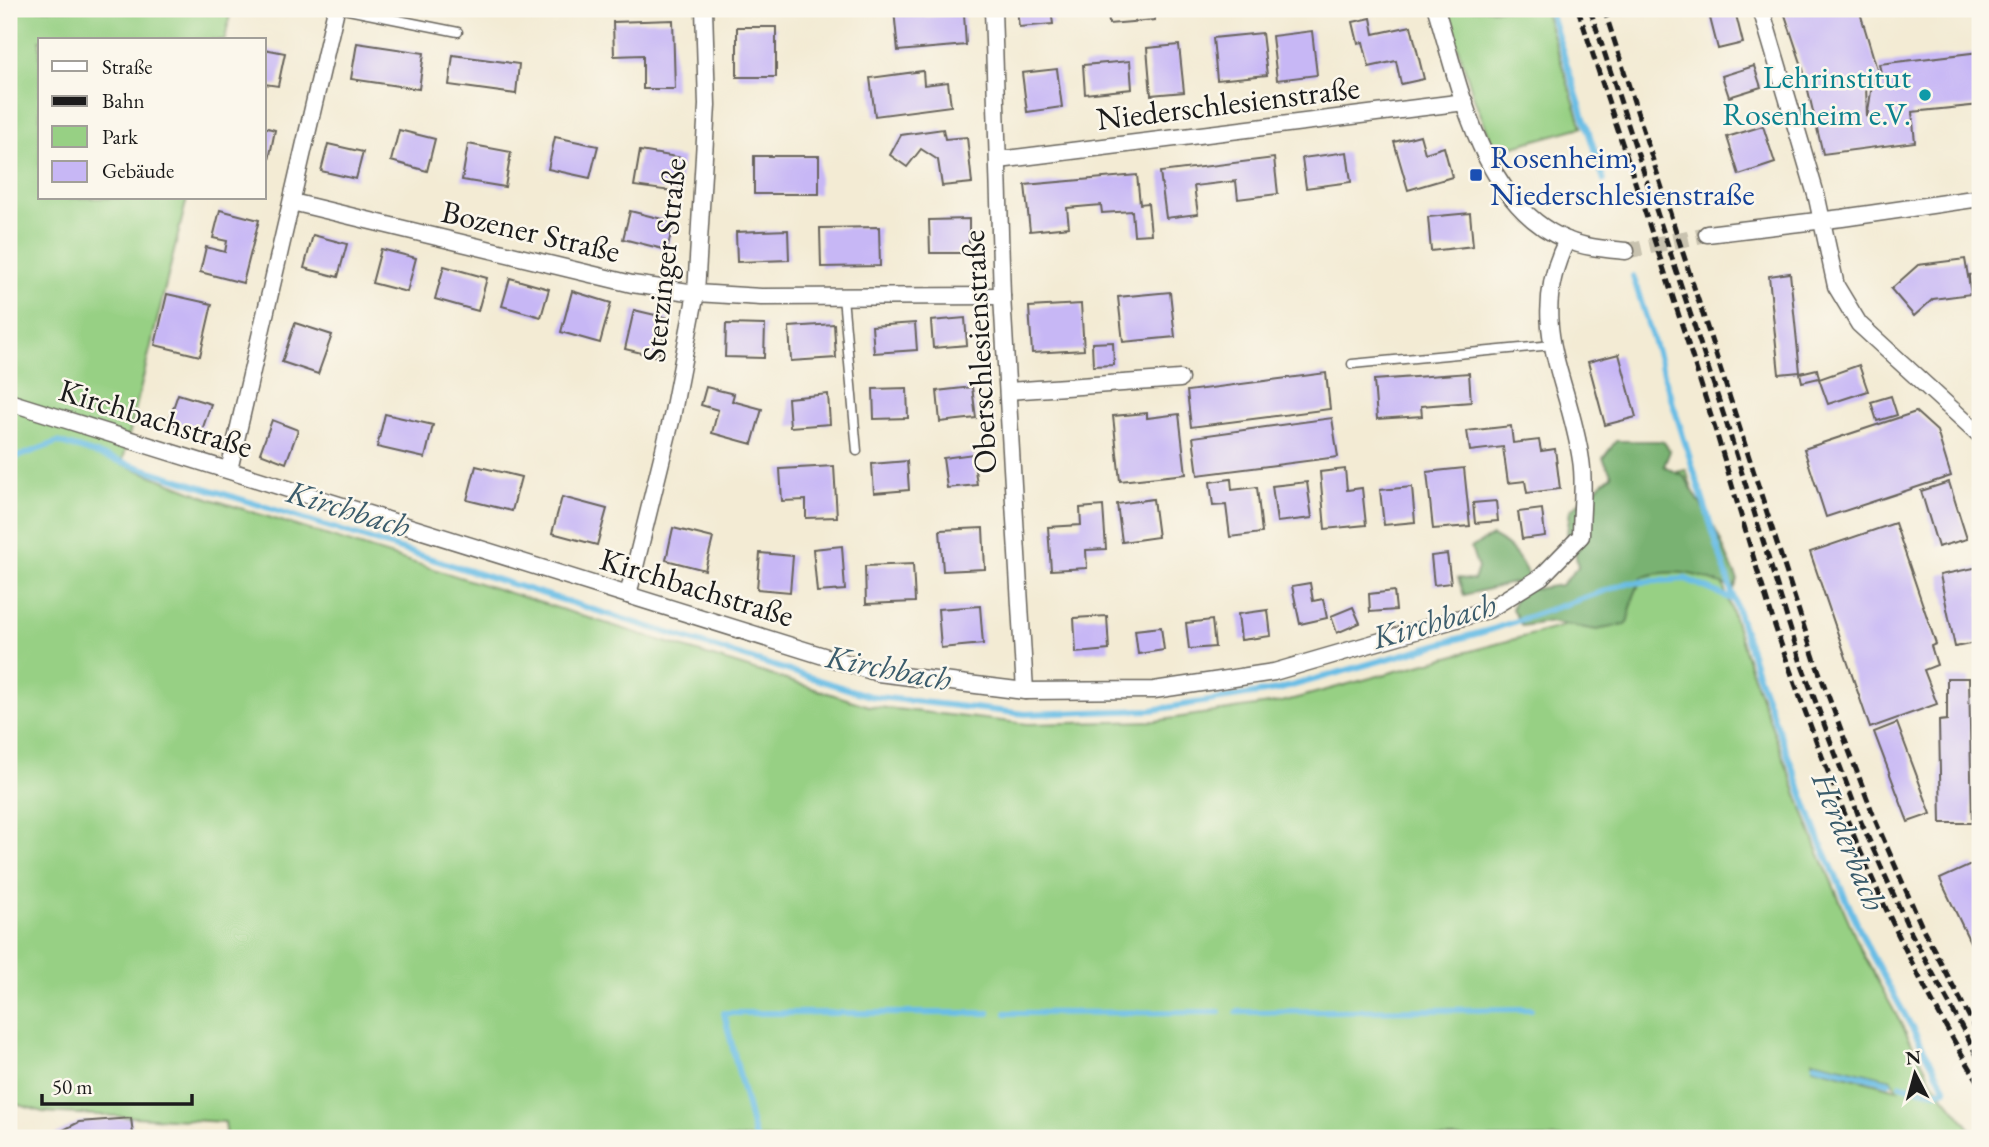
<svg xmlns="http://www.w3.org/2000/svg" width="1989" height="1147" font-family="'EB Garamond',serif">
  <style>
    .green { fill: #97d084; stroke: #5a7650; stroke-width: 2; fill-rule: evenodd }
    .forest { fill: #79b272; stroke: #4a6747; stroke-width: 2 }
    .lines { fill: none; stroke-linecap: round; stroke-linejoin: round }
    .stream { stroke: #69bde5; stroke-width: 6 }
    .building { fill: #c7b7f5; fill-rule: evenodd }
    .street-tunnel { stroke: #c8c2af; stroke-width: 16; stroke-dasharray: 16 8; stroke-linecap: butt }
    .lane-casing { stroke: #67645c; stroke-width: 11 }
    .street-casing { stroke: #67645c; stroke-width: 19 }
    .lane { stroke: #fff; stroke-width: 8 }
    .street { stroke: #fff; stroke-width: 16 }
    .rail { stroke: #1c1c1c; stroke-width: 5; stroke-dasharray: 10 5; stroke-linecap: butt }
    .culture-dot { fill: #0f9aa8; stroke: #fbf7ec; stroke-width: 2.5 }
    .transit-dot { fill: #1a4fb4; stroke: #fbf7ec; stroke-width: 2.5 }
    .labels { text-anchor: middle; stroke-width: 5; stroke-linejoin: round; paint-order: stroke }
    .culture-label { font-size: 32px; fill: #0d838f; stroke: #fbf7ec; text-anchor: end }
    .street-label { font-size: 32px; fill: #1c1c1c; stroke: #fbf7ec }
    .transit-label { font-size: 32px; fill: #164399; stroke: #fbf7ec; text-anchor: start }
    .water-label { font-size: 33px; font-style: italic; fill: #3b5c6c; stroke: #fbf7ec }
  </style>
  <rect width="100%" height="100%" fill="#fbf7ec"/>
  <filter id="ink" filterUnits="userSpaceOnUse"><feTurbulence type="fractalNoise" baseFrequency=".0143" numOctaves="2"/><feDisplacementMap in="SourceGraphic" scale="14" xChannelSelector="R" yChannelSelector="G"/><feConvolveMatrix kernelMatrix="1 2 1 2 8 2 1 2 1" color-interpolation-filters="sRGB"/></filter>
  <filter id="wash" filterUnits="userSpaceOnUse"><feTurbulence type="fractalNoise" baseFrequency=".00686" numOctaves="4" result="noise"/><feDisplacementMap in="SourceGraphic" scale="28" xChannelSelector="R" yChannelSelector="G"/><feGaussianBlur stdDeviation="1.57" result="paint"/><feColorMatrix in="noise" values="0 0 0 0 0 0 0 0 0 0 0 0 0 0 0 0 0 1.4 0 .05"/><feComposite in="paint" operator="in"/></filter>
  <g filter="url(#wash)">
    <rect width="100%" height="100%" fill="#f3ebd4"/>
    <g class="green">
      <path d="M9 9H231L225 40H40V198H187L122 464 211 499 869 706 1028 724 1155 721 1282 702 1626 609 1605 488 1686 470 1750 668 1817 848 1863 954 1934 1084 1978 1138H227L225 1122 43 1112 9 1102ZM1813 1060 1891 1079 1898 1089 1813 1067Z"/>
      <path d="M1446 9H1544L1582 127 1496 151 1475 101Z"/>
    </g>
    <path class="forest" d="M1616 441H1663L1670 451 1664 466 1685 477 1715 529 1738 580 1734 589C1700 575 1680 567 1642 577L1634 596 1627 624 1597 630 1548 622 1522 626 1512 609 1516 595 1517 582 1464 595 1458 578 1474 580 1478 568 1471 548 1492 536C1516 548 1524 565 1534 589L1561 585 1578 567 1575 551 1567 533 1570 510 1612 475 1603 458Z"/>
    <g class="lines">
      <g class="stream">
        <path d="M1549 9 1604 180"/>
        <path d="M1633 276 1757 673 1820 841 1869 950 1946 1089 1935 1092 1901 1085"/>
        <path d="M9 460 58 442 870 696 1025 714 1152 710 1277 690 1493 629 1628 583 1686 579 1734 600"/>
        <path d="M1237 1012 1531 1009"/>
        <path d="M1006 1013 1219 1012"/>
        <path d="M1815 1064 1889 1082"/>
        <path d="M755 1138 724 1013H989"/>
      </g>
    </g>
    <g id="blocks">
      <g class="building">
        <path d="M924 9 925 17 964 14 966 45 898 51 894 10Z"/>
        <path d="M1017 9H1051L1053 24 1019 27Z"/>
        <path d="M1108 9H1154L1155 20 1109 24Z"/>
        <path d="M1783 9H1859L1879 76 1881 73 1879 64 1980 52V105L1912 112 1915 142 1823 154 1803 69ZM1879 76 1872 85 1867 118 1866 84Z"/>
        <path d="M1735 11 1743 43 1718 49 1710 18Z"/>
        <path d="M1371 18 1374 34 1411 26 1424 79 1401 84 1396 61 1369 67 1363 42 1358 43 1353 22Z"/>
        <path d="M673 20 675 89H643V55L614 56 613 22Z"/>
        <rect x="737" y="27" width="39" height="50"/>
        <path d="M1312 31 1317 75 1277 80 1272 36Z"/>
        <path d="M1262 33 1267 75 1217 80 1213 38Z"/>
        <path d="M357 43 424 53 419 89 351 79Z"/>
        <path d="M1179 45 1184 92 1151 95 1147 48Z"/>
        <path d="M264 49 285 53 278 86 264 84Z"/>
        <path d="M453 55 519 64 516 94 449 85Z"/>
        <path d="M1130 61 1132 89 1085 94 1083 65Z"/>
        <path d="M1754 66 1761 87 1729 97 1722 76Z"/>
        <path d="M1057 69 1062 107 1027 112 1022 73Z"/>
        <path d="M923 71 924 85 948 82 951 106 875 116 870 78Z"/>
        <path d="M1763 126 1775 163 1739 175 1727 137Z"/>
        <path d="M264 127 275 130 269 160 264 159Z"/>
        <path d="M943 129 945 139 967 137 972 183 942 186 938 160 921 149 907 167 890 155 901 135Z"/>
        <path d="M399 130 435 139 427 171 391 161Z"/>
        <path d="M1420 135 1425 153 1444 147 1452 177 1408 190 1394 142Z"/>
        <path d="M555 137 598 146 590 178 548 169Z"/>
        <path d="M328 144 363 152 356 179 321 171Z"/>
        <path d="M468 144 511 152 505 187 462 180Z"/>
        <path d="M640 151 683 158 678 192 634 186Z"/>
        <path d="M1347 152 1351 182 1306 188 1302 158Z"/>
        <rect x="754" y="156" width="65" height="38"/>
        <path d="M1274 158 1278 194 1238 199 1236 181 1194 186 1198 214 1166 218 1160 172Z"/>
        <path d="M1137 175 1140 204 1148 203 1151 234 1134 235 1132 211 1102 213 1101 205 1067 208 1069 227 1030 231 1025 185Z"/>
        <path d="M220 210 259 220 243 283 200 272 206 247 225 252 227 241 213 238Z"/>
        <path d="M630 211 674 222 667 250 623 239Z"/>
        <path d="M1470 213 1473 246 1431 251 1428 217Z"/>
        <path d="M969 219V253H930L929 220Z"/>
        <path d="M879 227 880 266 821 267 820 228Z"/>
        <path d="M788 230 789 260 737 262 736 232Z"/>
        <path d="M313 235 347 244 338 277 304 268Z"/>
        <path d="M381 249 416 258 407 292 372 283Z"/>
        <path d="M1965 259 1971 294 1933 299 1914 316 1891 289 1918 265Z"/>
        <path d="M444 266 487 278 478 311 435 299Z"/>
        <path d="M1790 273 1800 372 1779 374 1769 276Z"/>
        <path d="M1980 273V291L1971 292 1969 275Z"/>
        <path d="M510 278 549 289 541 317 502 306Z"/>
        <path d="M572 291 611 303 600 343 561 332Z"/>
        <path d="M1170 292 1175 337 1123 342 1118 297Z"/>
        <path d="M167 294 212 304 200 356 155 345Z"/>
        <path d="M1081 304 1084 350 1032 353 1029 307Z"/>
        <path d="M634 310 668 318 658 357 625 349Z"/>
        <path d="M965 318 967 345 933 348 931 321Z"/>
        <path d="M295 323 332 335 318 374 282 362Z"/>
        <path d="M915 323 917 350 874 353 872 326Z"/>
        <path d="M726 324 765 325 764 358 725 357Z"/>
        <path d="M834 324 836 358 791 361 789 327Z"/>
        <path d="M1113 342 1114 365 1093 366 1092 343Z"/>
        <path d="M1619 354 1636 417 1605 425 1588 362Z"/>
        <path d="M1859 365 1868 391 1828 404 1819 379Z"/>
        <path d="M1817 369 1819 378 1802 382 1800 373Z"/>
        <path d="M1326 373 1330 409 1191 427 1187 391Z"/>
        <path d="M1469 373 1471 402 1421 406 1422 416 1377 419 1374 380Z"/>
        <path d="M706 387 734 394 732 401 762 409 752 444 712 433 718 410 701 405Z"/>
        <path d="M972 387 976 418 940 422 937 391Z"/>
        <path d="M907 388 908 418 874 419 873 389Z"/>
        <path d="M178 394 211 404 201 433 168 423Z"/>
        <path d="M828 394 830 424 790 427 788 398Z"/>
        <path d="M1891 396 1897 415 1877 421 1871 402Z"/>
        <path d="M1916 412 1937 431 1951 476 1826 517 1804 449Z"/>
        <path d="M1147 413V418L1179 414 1186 474 1120 481 1113 416Z"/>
        <path d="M385 414 433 425 425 458 377 447Z"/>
        <path d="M1332 418 1338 457 1198 475 1193 437Z"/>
        <path d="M272 420 298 430 286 463 260 453Z"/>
        <path d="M1511 426 1513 443 1539 440 1541 451 1555 449 1560 489 1527 493 1525 481 1508 483 1503 447 1470 451 1467 431Z"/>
        <path d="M973 454 977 485 947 488 943 458Z"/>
        <path d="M907 461 909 490 874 493 872 464Z"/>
        <path d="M476 466 521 477 512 511 467 500Z"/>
        <path d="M834 466 837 517 806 518V500L782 501 780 469Z"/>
        <path d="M1464 468 1470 526 1433 529 1427 472Z"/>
        <path d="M1345 469 1347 490 1362 488 1366 525 1325 529 1320 472Z"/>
        <path d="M1231 479 1232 490 1257 487 1262 533 1230 537 1226 505 1213 506 1210 482Z"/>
        <path d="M1307 482 1312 518 1277 522 1272 486Z"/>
        <path d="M1949 482 1967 539 1938 547 1921 491Z"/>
        <path d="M1412 487 1415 522 1384 525 1380 490Z"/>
        <path d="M562 497 607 509 597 545 552 533Z"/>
        <path d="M1153 499 1158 537 1122 542 1117 504Z"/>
        <path d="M1496 501 1498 521 1475 523 1473 503Z"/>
        <path d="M1103 506 1106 549 1086 550 1087 568 1051 570 1048 527 1081 525 1080 508Z"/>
        <path d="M1542 509 1545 536 1522 539 1518 512Z"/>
        <path d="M1895 523 1936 644 1931 646 1937 665 1924 670 1937 704 1870 728 1810 552Z"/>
        <path d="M673 528 713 538 705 570 666 560Z"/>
        <path d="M983 528 985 569 943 571 940 530Z"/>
        <path d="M842 546 845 590 817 592 813 549Z"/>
        <path d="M760 553 793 556 790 592 757 589Z"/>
        <path d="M1447 554 1451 583 1434 585 1431 556Z"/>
        <path d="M1977 558H1980V642L1955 647 1940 575 1979 567Z"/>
        <path d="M913 564 915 602 866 604 865 566Z"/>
        <path d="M1310 583 1313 601 1323 599 1327 618 1300 624 1292 586Z"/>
        <path d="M1394 591 1396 610 1370 612 1369 594Z"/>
        <path d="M980 606 983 644 941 648 938 609Z"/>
        <path d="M1353 607 1360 623 1337 633 1331 616Z"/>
        <path d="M1268 610 1271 636 1241 640 1238 614Z"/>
        <path d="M1107 616 1109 650 1076 653 1074 618Z"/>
        <path d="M1212 620 1215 647 1189 649 1186 623Z"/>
        <path d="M1161 627 1164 650 1138 654 1135 630Z"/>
        <path d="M1947 678H1969L1972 823H1941L1939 721 1947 720Z"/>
        <path d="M1897 723 1931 814 1908 822 1874 732Z"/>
        <path d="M1973 864 1980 880V963L1940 879Z"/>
        <path d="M131 1118 133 1134 96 1138H48L79 1122Z"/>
      </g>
    </g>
  </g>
  <g filter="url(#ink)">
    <use href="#blocks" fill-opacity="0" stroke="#67645c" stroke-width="2"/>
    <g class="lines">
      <path class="street-tunnel" d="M1626 251 1707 234"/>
      <g class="lane-casing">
        <g id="lane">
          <path d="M343 9 458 32"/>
          <path d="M843 297 857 451"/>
          <path d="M1352 364 1552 345"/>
        </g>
      </g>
      <g class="street-casing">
        <g id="street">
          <path d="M993 9 1002 296 1025 691"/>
          <path d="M1436 9C1460 87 1482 206 1567 240 1586 248 1606 249 1626 251"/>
          <path d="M1761 9 1817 198 1836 286 1859 324 1980 435"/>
          <path d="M999 160 1465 102"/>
          <path d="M292 202 632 284 696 293 761 297 1002 296"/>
          <path d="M1707 234 1842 218 1980 198"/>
          <path d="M1008 391 1180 379"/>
          <path d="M9 402 878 673 1025 691 1154 690 1274 672 1488 610 1541 577 1581 536C1581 512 1585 484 1581 460 1569 377 1525 324 1567 240"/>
          <path d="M229 470 336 9"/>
          <path d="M628 595 672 417 696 293 707 105 704 9"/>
        </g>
      </g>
      <use href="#lane" class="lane"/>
      <use href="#street" class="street"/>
      <g class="rail">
        <path d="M1578 9C1624 150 1672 291 1716 432 1740 510 1761 588 1788 664 1840 810 1898 953 1980 1084"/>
        <path d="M1590 9 1727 425 1801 663 1861 822 1910 931 1980 1061"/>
        <path d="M1604 9 1815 661 1876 822 1922 927 1980 1037"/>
      </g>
    </g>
  </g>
  <circle class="culture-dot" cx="1925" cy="95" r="7"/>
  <rect class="transit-dot" x="1469" y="168" width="14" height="14" rx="3.5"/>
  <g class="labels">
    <g class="culture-label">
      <text x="1911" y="88">Lehrinstitut<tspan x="1911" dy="37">Rosenheim e.V.</tspan></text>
    </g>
    <g class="street-label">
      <text transform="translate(1228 103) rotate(-7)" y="11">Niederschlesienstraße</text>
      <text transform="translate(531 231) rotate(13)" y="11">Bozener Straße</text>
      <text transform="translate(664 260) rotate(-84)" y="11">Sterzinger Straße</text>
      <text transform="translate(979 352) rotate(-93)" y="11">Oberschlesienstraße</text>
      <text transform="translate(156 418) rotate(17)" y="11">Kirchbachstraße</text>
      <text transform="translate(697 587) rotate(17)" y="11">Kirchbachstraße</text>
    </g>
    <g class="transit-label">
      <text x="1490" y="168">Rosenheim,<tspan x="1490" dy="37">Niederschlesienstraße</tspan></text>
    </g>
    <g class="water-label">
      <text transform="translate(349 508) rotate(17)" y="12">Kirchbach</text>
      <text transform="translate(1434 620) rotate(-16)" y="12">Kirchbach</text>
      <text transform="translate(889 667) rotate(11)" y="12">Kirchbach</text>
      <text transform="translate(1850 841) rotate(68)" y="12">Herderbach</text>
    </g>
  </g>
  <rect width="1989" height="1147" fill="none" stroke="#fbf7ec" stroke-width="35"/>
  <rect x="38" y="38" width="228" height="161" fill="#fbf7ec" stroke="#a29f99" stroke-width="2"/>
  <rect x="52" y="61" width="35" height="10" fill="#ffffff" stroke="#a29f99" stroke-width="2"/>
  <text x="102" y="74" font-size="21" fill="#1c1c1c">Straße</text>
  <rect x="52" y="96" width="35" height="10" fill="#1c1c1c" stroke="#a29f99" stroke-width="2"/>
  <text x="102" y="108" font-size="21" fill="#1c1c1c">Bahn</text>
  <rect x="52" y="126" width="35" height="21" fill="#97d084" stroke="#a29f99" stroke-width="2"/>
  <text x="102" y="144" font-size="21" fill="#1c1c1c">Park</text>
  <rect x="52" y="161" width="35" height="21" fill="#c7b7f5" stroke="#a29f99" stroke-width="2"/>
  <text x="102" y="178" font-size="21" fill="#1c1c1c">Gebäude</text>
  <g transform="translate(1915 1074) rotate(354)" stroke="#fbf7ec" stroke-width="5" paint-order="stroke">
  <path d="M0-5L12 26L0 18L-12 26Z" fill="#1c1c1c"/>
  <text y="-10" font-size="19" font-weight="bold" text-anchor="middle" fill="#1c1c1c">N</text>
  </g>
  <path d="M42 1094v10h150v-10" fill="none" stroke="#1c1c1c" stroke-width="3.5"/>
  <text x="52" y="1094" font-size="21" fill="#1c1c1c" stroke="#fbf7ec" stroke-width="5" paint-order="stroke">50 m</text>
</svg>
